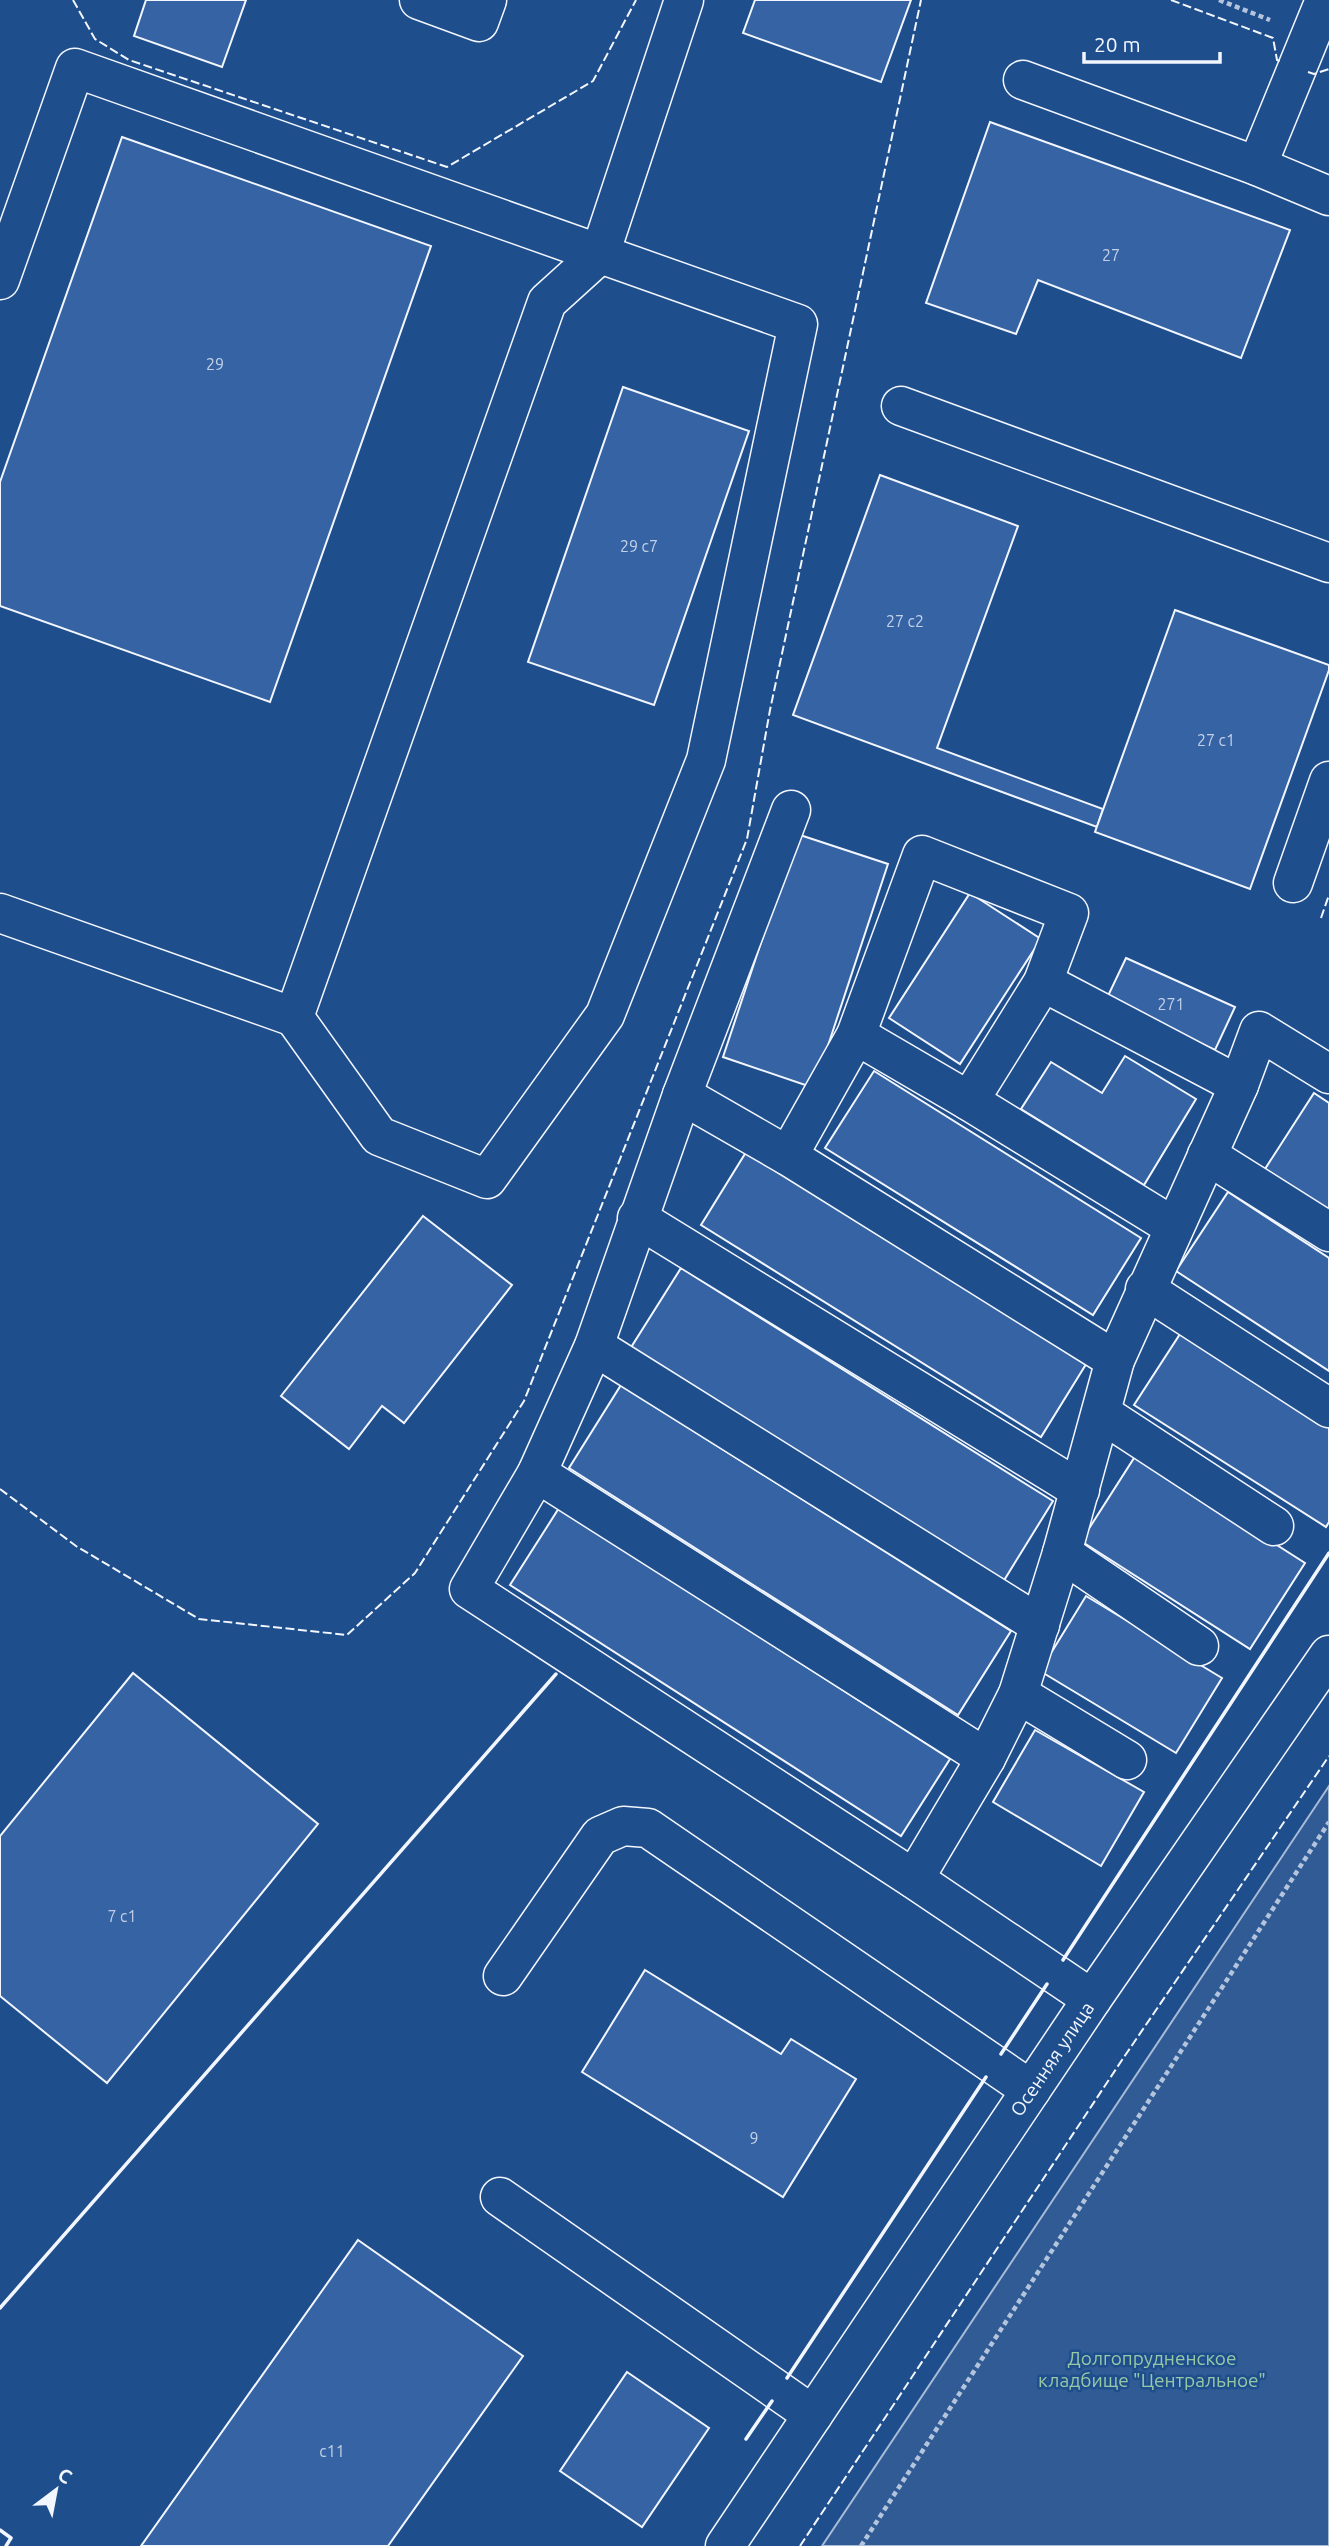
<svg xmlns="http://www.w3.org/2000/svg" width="1329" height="2546" font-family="Ubuntu,sans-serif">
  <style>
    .built { fill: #305b95; stroke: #a8bbd7; stroke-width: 2 }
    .building { fill: #3563a3; stroke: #f2f6ff; stroke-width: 2 }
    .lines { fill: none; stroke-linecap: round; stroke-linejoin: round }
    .minor-casing { stroke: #f2f6ff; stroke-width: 41 }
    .path { stroke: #b3c4dc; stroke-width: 4.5; stroke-dasharray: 5 3.5; stroke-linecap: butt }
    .minor { stroke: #1f4e8c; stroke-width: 38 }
    .fence { stroke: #f2f6ff; stroke-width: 2; stroke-dasharray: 9 3.5; stroke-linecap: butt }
    .wall { stroke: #f2f6ff; stroke-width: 3.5 }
    .labels { text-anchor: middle; stroke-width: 5; stroke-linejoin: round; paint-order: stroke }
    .number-label { font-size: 16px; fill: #c3d1e8 }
    .street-label { font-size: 19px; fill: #f2f6ff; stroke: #1f4e8c }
    .park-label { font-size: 19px; fill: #97c8a6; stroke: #1f4e8c }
  </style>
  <rect width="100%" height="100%" fill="#1f4e8c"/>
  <path class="built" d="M1329 1786V2546H822Z"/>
  <g class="building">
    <path d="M146 0H246L222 67 134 36Z"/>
    <path d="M755 0H911L881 82 743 33Z"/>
    <path d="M990 122 1290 230 1241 358 1038 280 1016 334 926 303Z"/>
    <path d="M122 137 431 246 270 702 0 606V482Z"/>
    <path d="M623 387 749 431 654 705 528 662Z"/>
    <path d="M880 475 1018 526 937 748 1103 809 1097 827 793 715Z"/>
    <path d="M1175 610 1329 665V670L1250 889 1095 832Z"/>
    <path d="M797 834 888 864 814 1088 723 1057Z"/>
    <path d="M970 893 1041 939 960 1064 889 1018Z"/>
    <path d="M1126 958 1235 1007 1215 1050 1106 1000Z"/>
    <path d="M1125 1056 1196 1099 1144 1185 1021 1109 1051 1062 1102 1093Z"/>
    <path d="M874 1071 1141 1238 1093 1315 825 1148Z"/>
    <path d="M1314 1093 1329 1103V1211L1265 1169Z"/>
    <path d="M748 1149 1088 1361 1041 1437 701 1225Z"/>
    <path d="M1228 1192 1329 1258V1371L1176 1271Z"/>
    <path d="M423 1216 512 1285 404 1423 382 1406 349 1449 281 1396Z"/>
    <path d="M681 1268 1053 1501 1003 1582 630 1349Z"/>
    <path d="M1182 1331 1329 1425V1522L1326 1527 1134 1405Z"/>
    <path d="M621 1385 1011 1631 958 1715 569 1468Z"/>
    <path d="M1136 1455 1305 1563 1250 1649 1081 1541Z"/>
    <path d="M559 1508 950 1759 901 1836 510 1585Z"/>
    <path d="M1086 1596 1222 1678 1176 1753 1040 1671Z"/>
    <path d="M133 1673 318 1824 107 2083 0 1996V1836Z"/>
    <path d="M1035 1730 1144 1792 1101 1866 993 1802Z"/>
    <path d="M645 1970 781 2054 791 2039 856 2079 783 2197 582 2072Z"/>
    <path d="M358 2240 523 2356 388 2546H141Z"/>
    <path d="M627 2372 709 2428 642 2527 560 2471Z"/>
  </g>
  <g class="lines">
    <g class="minor-casing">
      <g id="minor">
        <path d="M419 0 479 22 487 0"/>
        <path d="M1023 80 1257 166 1329 196"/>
        <path d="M1257 166 1325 0"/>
        <path d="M0 280 75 68 798 324 706 760 605 1015 487 1179 379 1136 294 1017"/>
        <path d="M901 406 1329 563"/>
        <path d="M791 810 682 1095 594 1346 537 1473 469 1589 914 1879 1092 1999"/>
        <path d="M1293 883 1329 781"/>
        <path d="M0 913 294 1017 547 302 600 254 684 0"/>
        <path d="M1043 982 1239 1085"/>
        <path d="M856 1035 969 1101 1174 1227"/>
        <path d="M682 1095 788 1156 1115 1360"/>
        <path d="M1207 1155 1329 1232"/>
        <path d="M788 1156 856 1035 922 855 1069 913 1043 982 969 1101"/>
        <path d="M637 1218 1080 1490"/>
        <path d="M1145 1289 1329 1408"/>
        <path d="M594 1346 1040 1625"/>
        <path d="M1101 1413 1274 1526"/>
        <path d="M537 1473 986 1758"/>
        <path d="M1062 1553 1199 1646"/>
        <path d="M1018 1694 1127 1760"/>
        <path d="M914 1879 986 1758 1018 1694 1062 1553 1115 1360 1239 1085 1259 1031 1329 1074"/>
        <path d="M503 1976 600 1836 623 1826 648 1828 1031 2090"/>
        <path d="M500 2197 813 2415"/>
        <path d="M725 2546 1092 1999 1329 1655"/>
      </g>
    </g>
    <g class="path">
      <path d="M1219 0 1270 20"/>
      <path d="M861 2546 1329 1822"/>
    </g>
    <use href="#minor" class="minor"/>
    <g class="fence">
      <path d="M73 0 95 39 129 60 447 167 593 81 636 0"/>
      <path d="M1171 0 1273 38 1277 60 1282 62"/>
      <path d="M1308 72 1314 74 1329 69"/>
      <path d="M1321 918 1329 895"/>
      <path d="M0 1489 76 1546 199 1619 347 1635 415 1573 524 1401 747 839 770 710 921 0"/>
      <path d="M800 2546 1122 2060 1329 1756"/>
    </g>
    <g class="wall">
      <path d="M1063 1960 1329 1553"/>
      <path d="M1001 2054 1047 1984"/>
      <path d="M0 2308 556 1674"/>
      <path d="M787 2378 986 2077"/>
      <path d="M746 2439 772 2401"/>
      <path d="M0 2530 11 2538 6 2546"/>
    </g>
  </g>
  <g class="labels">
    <g class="number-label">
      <text x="1111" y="261">27</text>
      <text x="215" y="370">29</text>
      <text x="639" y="552">29 с7</text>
      <text x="905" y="627">27 с2</text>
      <text x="1216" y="746">27 с1</text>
      <text x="1171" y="1010">271</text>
      <text x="122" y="1922">7 с1</text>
      <text x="754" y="2144">9</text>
      <text x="332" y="2457">с11</text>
    </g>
    <g class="street-label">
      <text transform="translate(1052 2059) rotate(-56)" y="7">Осенняя улица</text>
    </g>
    <g class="park-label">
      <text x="1152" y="2365">Долгопрудненское<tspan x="1152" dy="22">кладбище "Центральное"</tspan></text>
    </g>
  </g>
  <g transform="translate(56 2490) rotate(32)" stroke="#1f4e8c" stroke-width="5" paint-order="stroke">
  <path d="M0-5L12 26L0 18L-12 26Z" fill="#f2f6ff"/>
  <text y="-10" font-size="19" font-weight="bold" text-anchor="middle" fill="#f2f6ff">С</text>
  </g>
  <path d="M1084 52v10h136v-10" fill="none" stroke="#f2f6ff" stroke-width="3.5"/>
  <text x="1094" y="52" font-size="21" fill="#f2f6ff" stroke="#1f4e8c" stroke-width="5" paint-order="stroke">20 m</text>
</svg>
